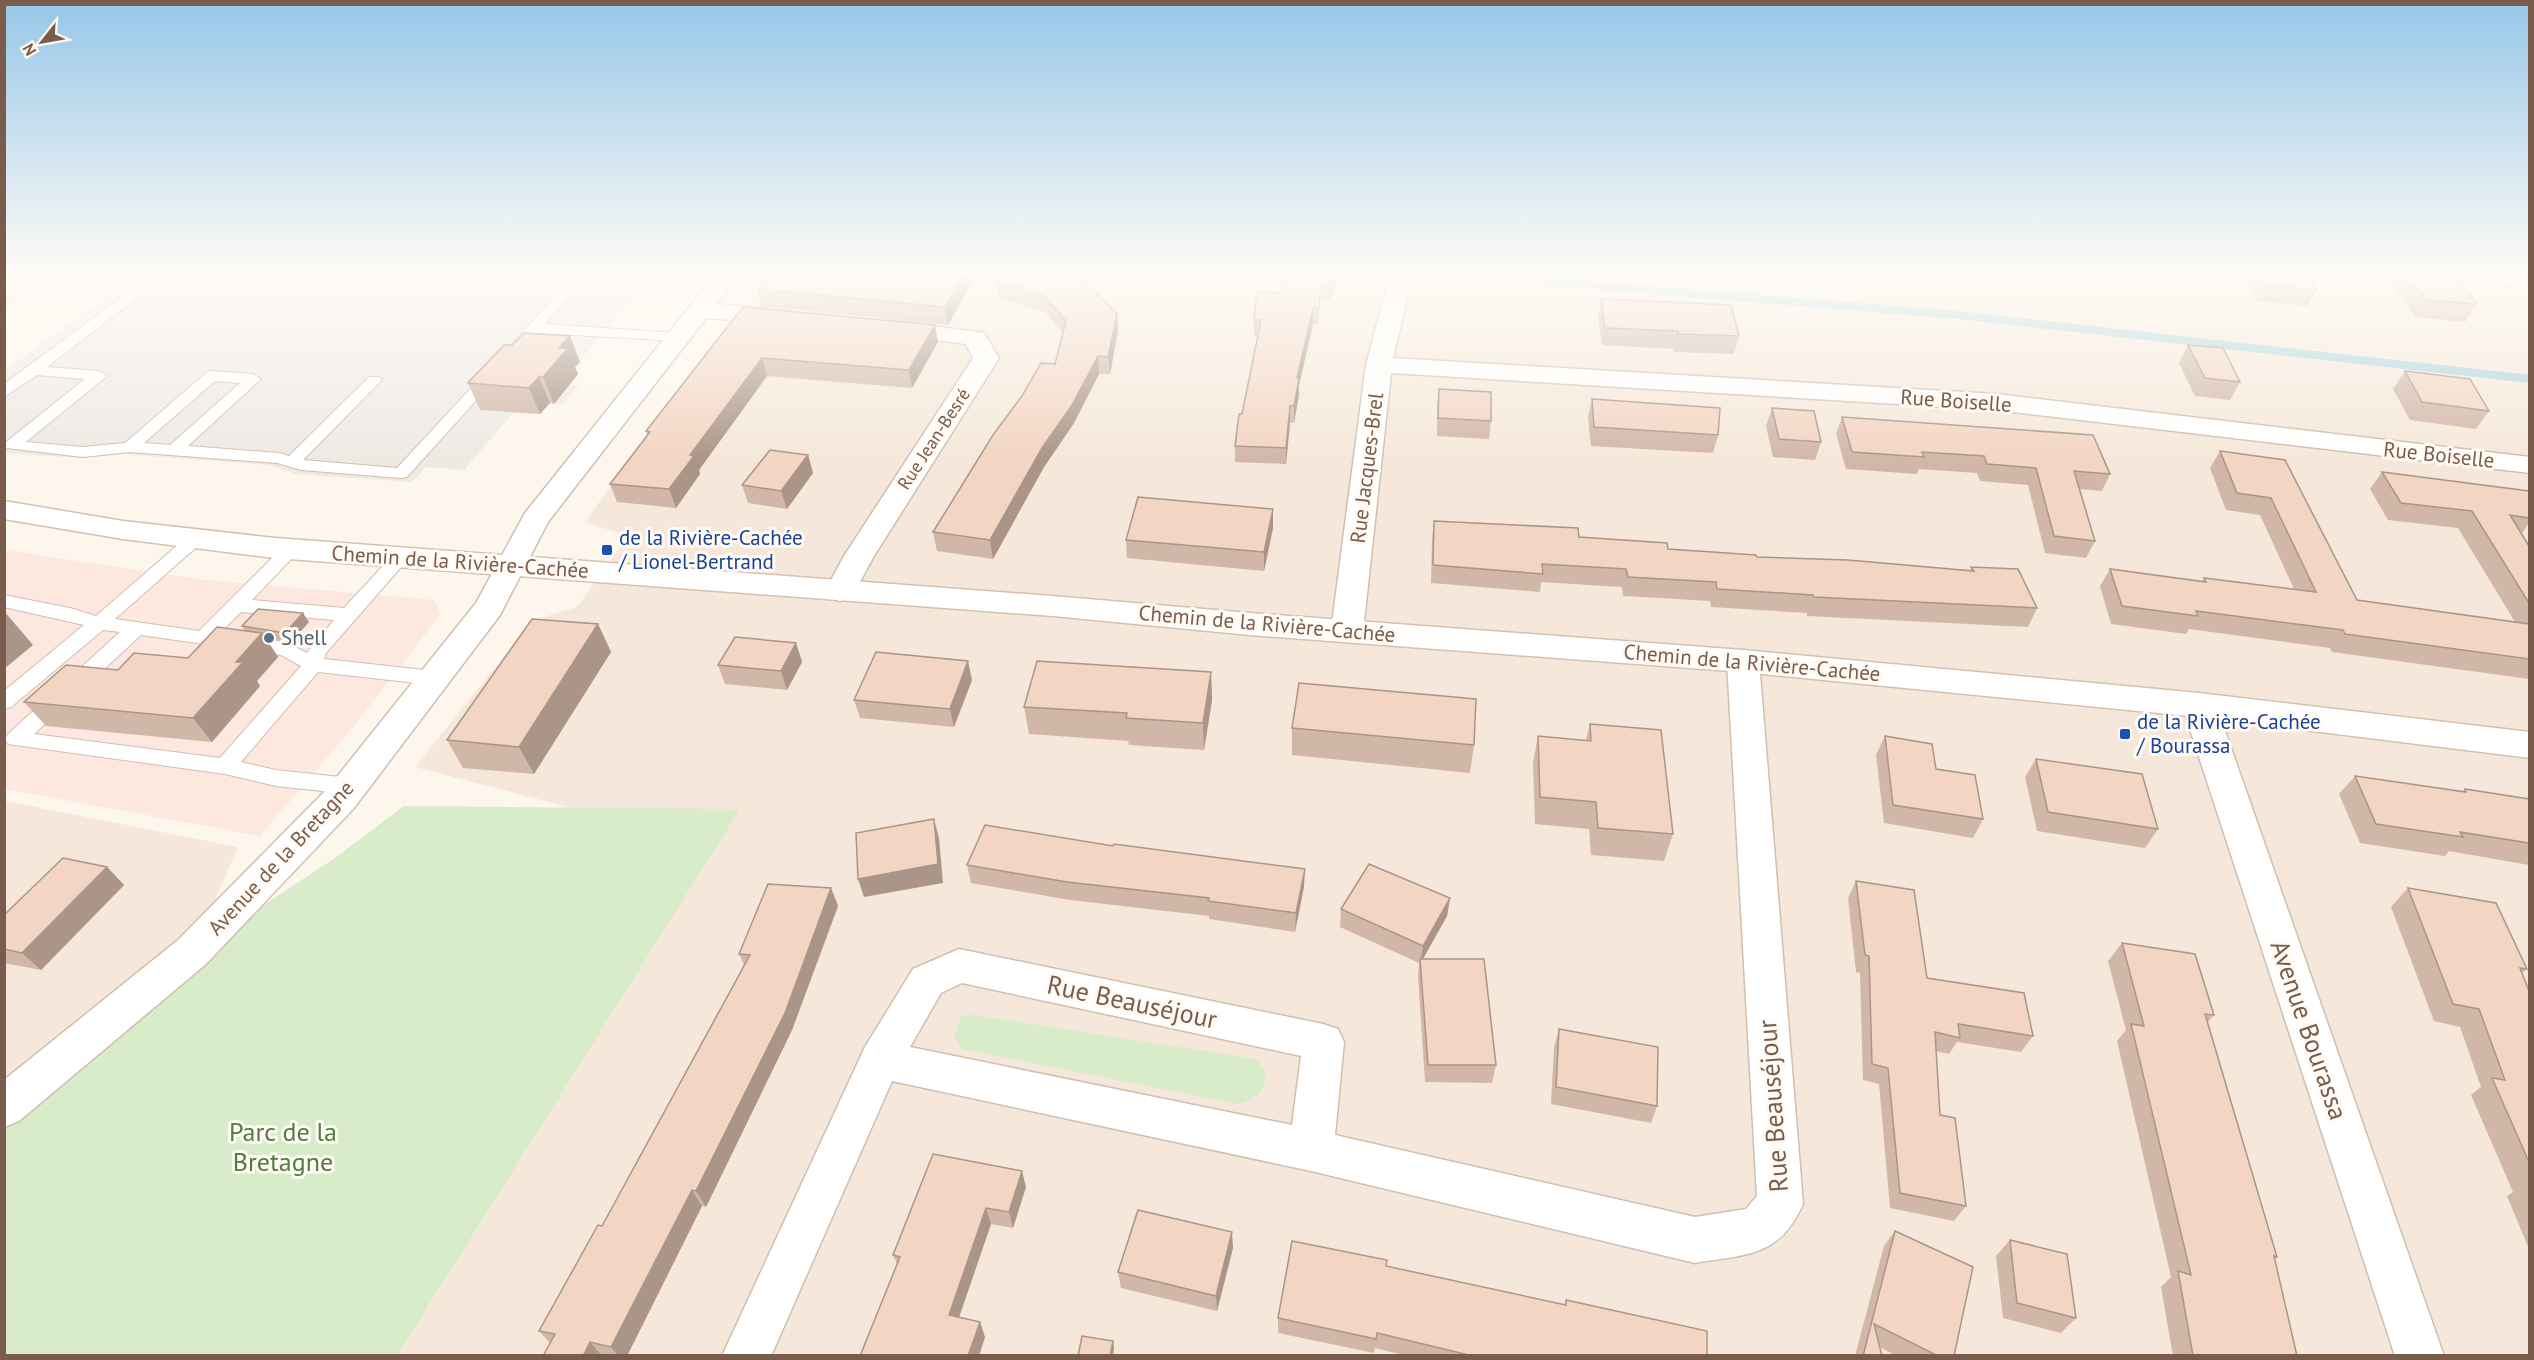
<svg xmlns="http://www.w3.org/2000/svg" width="2534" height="1360" font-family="'PT Sans',sans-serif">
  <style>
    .residential { fill: #f5e8da }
    .commercial { fill: #fde8e0 }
    .industrial { fill: #efe9e4 }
    .green { fill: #d8ecc9 }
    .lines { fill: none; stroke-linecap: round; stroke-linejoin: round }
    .stream { stroke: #a5d3da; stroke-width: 8 }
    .lane-casing { stroke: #d1beb0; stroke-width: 2 }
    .street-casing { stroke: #d1beb0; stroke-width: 3 }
    .secondary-casing { stroke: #d6c0b0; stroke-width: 3 }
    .lane { fill: #fff; fill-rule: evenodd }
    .street { fill: #fff; fill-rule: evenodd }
    .secondary { fill: #fff; fill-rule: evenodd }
    .wall { fill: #d1b7a8 }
    .shaded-wall { fill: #aa9588 }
    .building { fill: #f3d5c3; stroke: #aa9588; stroke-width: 1.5 }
    .transit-dot { fill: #1a4fb4; stroke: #fffaf3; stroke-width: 2 }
    .service-dot { fill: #5c6f8a; stroke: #fffaf3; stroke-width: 2 }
    .labels { text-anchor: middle; stroke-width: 6; stroke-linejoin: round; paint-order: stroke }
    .far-street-label { font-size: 18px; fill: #7a5c4d; stroke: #fffaf3 }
    .street-label { font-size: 21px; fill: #7a5c4d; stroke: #fffaf3 }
    .transit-label { font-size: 21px; fill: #164399; stroke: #fffaf3; text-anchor: start }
    .service-label { font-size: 21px; fill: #4e5e75; stroke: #fffaf3; text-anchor: start }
    .near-street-label { font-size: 26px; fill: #7a5c4d; stroke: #fffaf3 }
    .near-park-label { font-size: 26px; fill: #537a41; stroke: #fffaf3 }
  </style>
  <rect width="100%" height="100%" fill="#fdf6ec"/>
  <g class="residential">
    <path d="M766 271H2529V1355L398 1356 739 810 576 809 415 767 533 620 577 607 628 536 585 522Z"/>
    <path d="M5 801 238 847 192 952 5 1107Z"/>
  </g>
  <g class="commercial">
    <path d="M5 271H75L5 311Z"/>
    <path d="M4 550 197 579 435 600 440 615 354 726 260 836 5 789Z"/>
  </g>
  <path class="industrial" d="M142 271H656L570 373 578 374 570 385 579 386 564 404 550 403 540 414 513 413 464 470 426 467 412 482 296 474 269 465 121 454 81 458 5 453 4 371Z"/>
  <g class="green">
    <path d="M404 806 740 809 398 1355 5 1356V1107L192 952 335 858Z"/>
    <path d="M975 1015 1256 1059 1266 1072C1264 1094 1258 1097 1239 1104L962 1049 954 1036 961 1016Z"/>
  </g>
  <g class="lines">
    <path class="stream" d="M1421 271 1958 315 2530 379"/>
    <g class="lane-casing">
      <g id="lane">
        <path d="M11 271H29L4 283V274Z"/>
        <path d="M40 271H57L4 299V289Z"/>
        <path d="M157 271H172L47 367 99 371 107 376 26 442 83 447 125 443 206 373 211 371 253 374 261 379 188 446 279 453 289 456 369 377H379L382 380 379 383 303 460 397 468 485 373H495L498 376 407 477 401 478 301 470 277 463 130 452 83 457 6 448V442L85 379 37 375 4 397V384ZM215 381 240 383 170 445 144 443Z"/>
        <path d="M579 271H593L545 324 678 333 685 337 678 341 538 333 517 355H507L505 352 507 349Z"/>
        <path d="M194 534 200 536 203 540 200 544 115 619 199 631 285 545H297L300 549 297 553 252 600 344 608 394 554H406L409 558 326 653 324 659 434 671 441 673 444 678 441 683 434 685 318 672 241 762 276 770 350 778 357 780 360 786 357 792 350 794 276 786 225 774 8 744 5 739 8 734 120 632 103 630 11 707 4 709V691L84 625 4 607V595L70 608 96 616 188 536ZM241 612 334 620 307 653 286 642 219 634ZM141 635 281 655 301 666 220 758 34 734Z"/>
      </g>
    </g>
    <g class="street-casing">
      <g id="street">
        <path d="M718 271H742L717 304 784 310 793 312 796 317 793 322 784 324 706 318 548 522 500 615 354 808 206 964 19 1121 4 1127V1080L178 940 328 788 476 603 525 513Z"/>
        <path d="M1391 271H1414L1393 358 1996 394 2530 457V473L1996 410 1391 373 1363 631 1358 639 1347 642 1336 639 1331 631 1366 365Z"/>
        <path d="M2411 271H2495L2530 274V288L2423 278 2415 276Z"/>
        <path d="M892 321 984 333 999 358 874 556 851 598 840 601 829 598 825 591 844 556 973 358 966 344 883 333 880 328 883 323Z"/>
        <path d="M1743 650 1755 653 1759 661 1803 1204C1779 1258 1746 1254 1695 1263L1311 1171 892 1081 771 1356H722L865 1047 913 969 959 949 1323 1024 1338 1029 1344 1042 1335 1135 1695 1217 1746 1209 1757 1196 1727 661 1731 653ZM962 983 1301 1056 1292 1125 910 1047 941 993Z"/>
        <path d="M2199 693 2211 696 2216 705 2444 1356H2395L2182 705 2187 696Z"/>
      </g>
    </g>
    <g class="secondary-casing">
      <path id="secondary" d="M4 501 123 521 275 538 1053 596 1250 613 1743 650 2199 693 2530 732V758L2199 717 1743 672 1250 635 1053 616 275 558 123 539 4 519Z"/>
    </g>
    <use href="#lane" class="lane"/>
    <use href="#street" class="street"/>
    <use href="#secondary" class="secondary"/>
  </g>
  <g class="wall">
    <path d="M772 271H970L972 283 948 325 762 306 757 289Z"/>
    <path d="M1009 271 1118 331 1110 374H1099L1074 423 1044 467 993 559 937 551 933 532 1055 364 1063 333 1046 313 998 297 995 280Z"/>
    <path d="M1341 271 1330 299 1320 298 1318 324H1313L1299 385V395L1294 423H1290L1286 464 1235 462V446L1258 336H1254V320Z"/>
    <path d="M2240 271H2305L2317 290 2307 306 2257 301Z"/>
    <path d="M2383 271H2451L2477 304 2465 322 2415 317Z"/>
    <path d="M1601 299 1739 336 1734 354 1674 352V349L1602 345 1598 317Z"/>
    <path d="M743 307 935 325 938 342 912 388 767 376 699 470 700 474 676 508 617 502 610 484 647 435 646 431Z"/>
    <path d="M2188 345 2240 382 2230 400 2195 396 2179 363Z"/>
    <path d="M580 362 575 367 578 374 554 404 550 403 540 414 480 410 468 383Z"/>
    <path d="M2405 371 2489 411 2476 429 2410 420 2393 389Z"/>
    <path d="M1439 389 1491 421 1489 439 1437 436V406Z"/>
    <path d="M1592 399 1718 435 1713 453 1591 446 1588 417Z"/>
    <path d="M1772 408 1821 442 1815 460 1773 457 1766 426Z"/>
    <path d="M1842 417 2110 474 2102 491 2079 489 2095 541 2086 558 2045 553 2028 485 1980 481 1977 473 1919 469 1917 474 1846 469 1836 434Z"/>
    <path d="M2220 451 2285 460 2357 600 2515 622 2458 528 2388 520 2370 489 2382 472 2529 491V523L2522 533 2529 546V679L2332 652 2330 648 2189 629 2186 634 2111 624 2100 586 2110 569 2202 581 2204 578 2294 589 2260 515 2226 510 2210 468Z"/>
    <path d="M808 455 813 473 787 509 748 503 742 485Z"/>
    <path d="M1434 521 1579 537 1668 549 1757 557 1970 571 1971 567 2037 608 2028 627 1807 616V613L1711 607 1710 601 1623 596 1622 587 1541 582 1540 592 1431 583 1432 540Z"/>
    <path d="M1273 528 1264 571 1127 558 1126 540Z"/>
    <path d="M309 622 291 642 266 638 278 657 257 681 260 686 212 742 46 726 24 702 118 670 188 658 245 631 242 626Z"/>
    <path d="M598 624 611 652 534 774 463 768 447 740Z"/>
    <path d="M796 643 802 662 787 690 725 684 718 665Z"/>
    <path d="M1211 672 1212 700 1204 750 1129 745 1128 741 1029 734 1024 707Z"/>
    <path d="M972 680 954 727 860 718 854 700Z"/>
    <path d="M1590 724 1673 834 1664 861 1591 855 1589 829 1535 824 1533 763 1538 736 1586 740Z"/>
    <path d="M1292 728 1474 745 1470 773 1292 755Z"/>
    <path d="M1885 736 1936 769 1983 819 1973 838 1884 823 1876 755Z"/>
    <path d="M2036 759 2158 829 2145 848 2037 831 2025 777Z"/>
    <path d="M2355 776 2462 792 2465 789 2529 799V865L2449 851 2445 856 2360 843 2339 794Z"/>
    <path d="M967 865 1304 887 1295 932 1209 919V916L1070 900 971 883Z"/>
    <path d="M107 867 124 885 41 970 4 963V915Z"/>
    <path d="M1856 881 1927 978 2033 1036 2021 1052 1957 1042 1949 1054 1936 1051 1940 1115 1966 1206 1954 1221 1890 1208 1879 1084 1863 1080 1860 973 1856 972 1848 898Z"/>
    <path d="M831 888 838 906 792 1030 706 1207 702 1206 627 1356H543L550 1343 539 1331 602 1226 744 965 739 954Z"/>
    <path d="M2408 888 2527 969 2522 973 2529 991V1249L2507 1196 2513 1192 2471 1095 2481 1087 2460 1027 2434 1021 2391 907Z"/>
    <path d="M1450 898 1447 916 1423 959 1496 1065 1492 1083 1425 1082 1418 977 1419 963 1340 927 1341 909Z"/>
    <path d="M2122 943 2214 1015 2208 1022 2277 1257 2274 1259 2297 1356H2173L2161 1287 2171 1277 2117 1041 2126 1030 2108 961Z"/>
    <path d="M1559 1029 1657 1106 1651 1123 1551 1104 1554 1047Z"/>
    <path d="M1026 1187 1013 1228 991 1224 959 1317 985 1337 979 1356H860L897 1264 893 1255Z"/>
    <path d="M1895 1231 1954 1356H1896L1880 1347 1882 1356H1855L1884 1246Z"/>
    <path d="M2010 1240 2076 1318 2061 1333 2003 1318 1996 1256Z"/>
    <path d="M1233 1248 1217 1311 1121 1288 1118 1272Z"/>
    <path d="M1386 1266 1564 1305 1566 1300 1707 1356H1408L1375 1348 1374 1353 1278 1333V1318Z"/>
  </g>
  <g class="shaded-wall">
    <path d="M966 271H970L972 283 948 325 945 307Z"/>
    <path d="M1335 271H1341L1330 299V283Z"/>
    <path d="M1313 308V324L1299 385V395L1294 423V406L1297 378Z"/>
    <path d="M1117 314 1118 331 1110 374 1108 357Z"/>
    <path d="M935 325 938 342 912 388 909 370Z"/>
    <path d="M570 336 580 362 575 367 578 374 554 404 543 377 559 348Z"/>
    <path d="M1098 356 1099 374 1074 423 1044 467 993 559 990 540 1042 448Z"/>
    <path d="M762 358 767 376 699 470 700 474 676 508 669 489 690 455Z"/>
    <path d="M539 377 550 403 540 414 529 388Z"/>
    <path d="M1290 406V423L1286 464V448Z"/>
    <path d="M808 455 813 473 787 509 781 491Z"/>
    <path d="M1273 509V528L1264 571V552Z"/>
    <path d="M4 611 33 645 4 669Z"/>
    <path d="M303 613 309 622 291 642 285 633Z"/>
    <path d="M598 624 611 652 534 774 519 747Z"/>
    <path d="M262 633 278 657 257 681 260 686 212 742 193 718 236 662Z"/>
    <path d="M796 643 802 662 787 690 781 671Z"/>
    <path d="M968 661 972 680 954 727 950 709Z"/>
    <path d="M1211 672 1212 700 1204 750 1203 723Z"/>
    <path d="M934 819 939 838 943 883 864 897 858 879Z"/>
    <path d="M107 867 124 885 41 970 22 953Z"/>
    <path d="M1305 869 1304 887 1295 932 1296 913Z"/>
    <path d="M831 888 838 906 792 1030 706 1207 696 1191Z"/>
    <path d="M1450 898 1447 916 1420 964 1423 946Z"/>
    <path d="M1022 1171 1026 1187 1013 1228 1009 1212Z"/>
    <path d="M692 1190 702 1206 627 1356H618L611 1347Z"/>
    <path d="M986 1208 991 1224 955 1329 949 1315Z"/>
    <path d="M1232 1232 1233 1248 1217 1311 1216 1296Z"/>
    <path d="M980 1322 985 1337 979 1356H968Z"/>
    <path d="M1113 1341 1114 1348 1113 1356H1110Z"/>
    <path d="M590 1342 602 1356H583Z"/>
  </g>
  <g class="building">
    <path d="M772 271H966L945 307 757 289Z"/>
    <path d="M1009 271H1061L1082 278 1117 314 1108 357 1098 356 1072 405 1042 448 990 540 933 532 993 435 1022 396 1041 363 1055 364 1066 321 1044 296 995 280Z"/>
    <path d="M1290 271H1335L1330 283 1321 282 1319 308H1313L1297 378H1299L1294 406H1290L1286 448 1235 446 1239 414H1242L1261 320H1254L1257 292 1279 293Z"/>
    <path d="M2258 271H2305L2317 290 2266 285Z"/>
    <path d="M2405 271H2451L2477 304 2426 300Z"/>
    <path d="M1601 299 1731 305 1739 336 1678 334V331L1605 328Z"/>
    <path d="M743 307 935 325 909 370 762 358 690 455 694 456 669 489 610 484 650 432 646 431Z"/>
    <path d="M524 333 570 336 559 348H568L543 377H539L529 388 468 383 504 345H512Z"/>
    <path d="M2188 345 2223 348 2240 382 2205 378Z"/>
    <path d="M2405 371 2470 379 2489 411 2422 402Z"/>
    <path d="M1439 389 1491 392V421L1438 418Z"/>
    <path d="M1592 399 1720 408 1718 435 1594 427Z"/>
    <path d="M1772 408 1814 411 1821 442 1779 439Z"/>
    <path d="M1842 417 2093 435 2110 474 2074 471 2095 541 2054 536 2036 468 1987 464 1984 456 1922 452 1924 457 1852 452Z"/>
    <path d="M770 450 808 455 781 491 742 485Z"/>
    <path d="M2220 451 2285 460 2357 600 2529 624V659L2345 634 2343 630 2196 611 2198 616 2122 606 2110 569 2206 582 2204 578 2316 592 2271 498 2237 493Z"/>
    <path d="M2382 472 2529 491V518L2510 515 2529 546V603L2472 511 2401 503Z"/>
    <path d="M1138 497 1273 509 1264 552 1126 540Z"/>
    <path d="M1434 521 1578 528 1579 537 1667 543 1668 549 1756 555 1757 557 1848 560 1974 571 1971 567 2018 569 2037 608 1814 597 1813 595 1717 589 1716 582 1628 577 1626 569 1542 564 1543 574 1433 565Z"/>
    <path d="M258 609 303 613 285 633 242 626Z"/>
    <path d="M532 619 598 624 519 747 447 740Z"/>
    <path d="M217 627 262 633 236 662H243L193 718 24 702 66 665 118 670 134 653 188 658Z"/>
    <path d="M735 637 796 643 781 671 718 665Z"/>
    <path d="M876 652 968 661 950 709 854 700Z"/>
    <path d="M1037 661 1211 672 1203 723 1126 718 1127 713 1024 707Z"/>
    <path d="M1299 683 1476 699 1474 745 1292 728Z"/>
    <path d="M1590 724 1661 730 1673 834 1598 828 1596 802 1540 797 1538 736 1591 741Z"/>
    <path d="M1885 736 1932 744 1936 769 1975 775 1983 819 1893 805Z"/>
    <path d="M2036 759 2142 774 2158 829 2048 812Z"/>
    <path d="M2355 776 2466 792 2465 789 2529 799V843L2460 832 2463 837 2376 824Z"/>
    <path d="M934 819 938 864 858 879 856 833Z"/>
    <path d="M985 825 1113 846 1114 844 1305 869 1296 913 1208 901 1209 898 1067 882 967 865Z"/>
    <path d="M63 858 107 867 22 953 4 949V915Z"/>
    <path d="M1369 864 1450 898 1423 946 1341 909Z"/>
    <path d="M1856 881 1914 890 1927 978 2024 993 2033 1036 1958 1024 1960 1038 1935 1032 1940 1115 1955 1118 1966 1206 1900 1193 1888 1068 1872 1064 1869 956 1865 955Z"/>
    <path d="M768 884 831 888 785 1013 696 1191 692 1190 611 1347 590 1342 583 1356H543L555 1334 539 1331 598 1225 602 1226 750 955 739 954Z"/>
    <path d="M2408 888 2496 903 2527 969 2520 968 2529 991V1162L2492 1078 2505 1080 2479 1009 2453 1004Z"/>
    <path d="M2122 943 2195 954 2214 1015 2205 1014 2277 1257 2274 1256 2297 1356H2193L2178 1271 2191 1275 2131 1024 2144 1026Z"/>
    <path d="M1420 959H1484L1496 1065H1428Z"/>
    <path d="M1559 1029 1658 1047 1657 1106 1556 1087Z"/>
    <path d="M933 1154 1022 1171 1009 1212 986 1208 949 1315 980 1322 968 1356H860L900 1257 893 1255Z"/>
    <path d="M1138 1210 1232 1232 1216 1296 1118 1272Z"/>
    <path d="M1895 1231 1973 1267 1954 1356H1938L1874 1324 1882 1356H1863Z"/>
    <path d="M2010 1240 2067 1254 2076 1318 2017 1303Z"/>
    <path d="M1292 1241 1387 1260 1386 1266 1566 1305V1300L1707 1331V1356H1473L1377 1333 1376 1339 1278 1318Z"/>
    <path d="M1082 1336 1113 1341 1110 1356H1078Z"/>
  </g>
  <linearGradient id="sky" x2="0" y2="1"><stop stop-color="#97c7e8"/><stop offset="0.59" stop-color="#fefbf6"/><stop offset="1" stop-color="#fefbf6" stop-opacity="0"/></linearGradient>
  <rect width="2534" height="461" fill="url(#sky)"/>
  <g class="transit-dot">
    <rect x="601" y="544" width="12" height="12" rx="3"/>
    <rect x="2119" y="728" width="12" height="12" rx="3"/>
  </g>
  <circle class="service-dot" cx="269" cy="638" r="6"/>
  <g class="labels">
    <g class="far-street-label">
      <text transform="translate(934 439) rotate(-57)" y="6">Rue Jean-Besré</text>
    </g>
    <g class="street-label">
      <text transform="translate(1956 401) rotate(4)" y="7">Rue Boiselle</text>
      <text transform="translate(2439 455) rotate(6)" y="7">Rue Boiselle</text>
      <text transform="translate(1367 468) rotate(-83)" y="7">Rue Jacques-Brel</text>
      <text transform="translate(460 562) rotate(4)" y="7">Chemin de la Rivière-Cachée</text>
      <text transform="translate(1267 624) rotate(5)" y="7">Chemin de la Rivière-Cachée</text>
      <text transform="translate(1752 663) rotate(5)" y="7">Chemin de la Rivière-Cachée</text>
      <text transform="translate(281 858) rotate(-47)" y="7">Avenue de la Bretagne</text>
    </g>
    <g class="transit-label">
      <text x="619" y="545">de la Rivière-Cachée<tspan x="619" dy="24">/ Lionel-Bertrand</tspan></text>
      <text x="2137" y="729">de la Rivière-Cachée<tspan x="2137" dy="24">/ Bourassa</tspan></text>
    </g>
    <g class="service-label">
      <text x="281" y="645">Shell</text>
    </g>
    <g class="near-street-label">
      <text transform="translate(1132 1002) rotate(12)" y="9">Rue Beauséjour</text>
      <text transform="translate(2309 1030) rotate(71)" y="9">Avenue Bourassa</text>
      <text transform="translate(1773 1106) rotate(-94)" y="9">Rue Beauséjour</text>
    </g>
    <g class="near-park-label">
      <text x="283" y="1141">Parc de la<tspan x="283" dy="30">Bretagne</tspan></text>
    </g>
  </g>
  <rect width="2534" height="1360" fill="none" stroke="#7a5c4d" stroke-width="12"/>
  <g transform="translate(42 42) rotate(239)" stroke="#fffaf3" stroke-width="4.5" paint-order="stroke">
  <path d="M0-4.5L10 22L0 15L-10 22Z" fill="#7a5c4d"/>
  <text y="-9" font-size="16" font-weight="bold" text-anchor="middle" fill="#7a5c4d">N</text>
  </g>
</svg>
